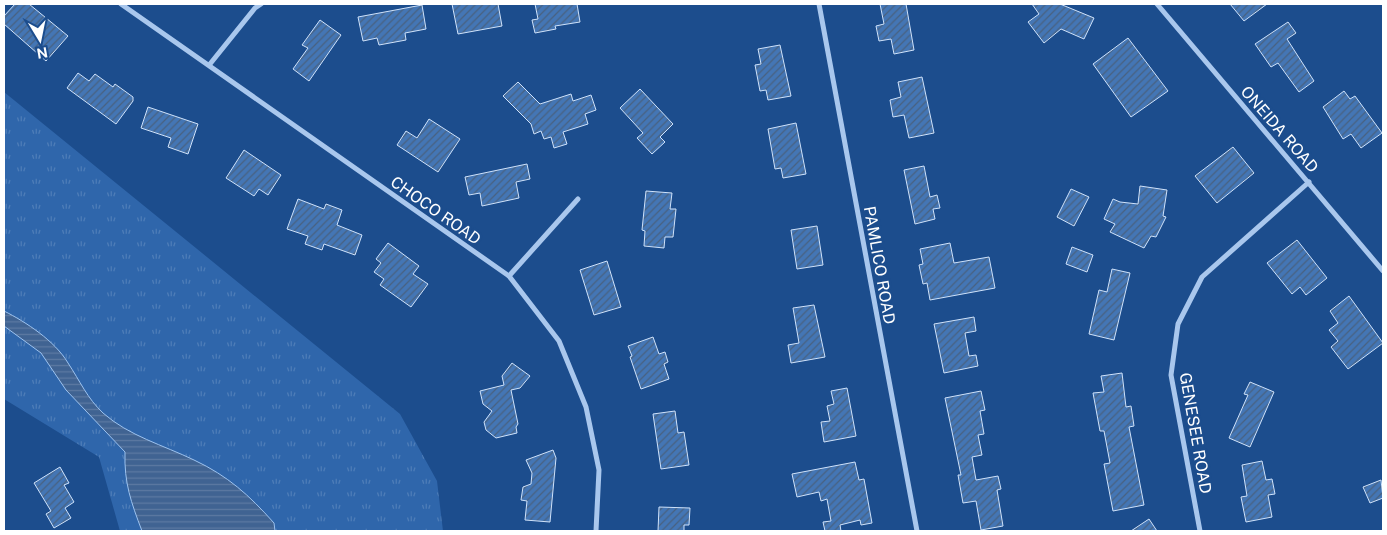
<svg xmlns="http://www.w3.org/2000/svg" width="1387" height="535" font-family="'Public Sans',sans-serif">
  <style>
    .grass { fill: url(#grass-tufts) }
    .water { fill: url(#water-rules); stroke: #9cc2ef }
    .building { fill: url(#building-hatch); stroke: #cfe2fa }
    .lines { fill: none; stroke-linecap: round; stroke-linejoin: round }
    .minor { stroke: #a9c7ed; stroke-width: 5 }
    .labels { text-anchor: middle; stroke-width: 5; stroke-linejoin: round; paint-order: stroke }
    .street-label { font-size: 16px; fill: #fff; stroke: #1c4d8d }
  </style>
  <defs>
    <pattern id="grass-tufts" width="24" height="20" patternUnits="userSpaceOnUse" patternTransform="scale(1.25)"><rect width="24" height="20" fill="#2f66ab"/><path d="M3 7l-1-3M5 7V3M7 7l1-3M15 17l-1-3M17 17v-4M19 17l1-3" fill="none" stroke="#4e7db8"/></pattern>
    <pattern id="water-rules" width="6" height="5" patternUnits="userSpaceOnUse" patternTransform="scale(1.25)"><rect width="6" height="5" fill="#406392"/><path d="M0 2.5h6" fill="none" stroke="#5d7aa2"/></pattern>
    <pattern id="building-hatch" width="6" height="6" patternUnits="userSpaceOnUse" patternTransform="scale(1.25)"><rect width="6" height="6" fill="#4476b5"/><path d="M-1 1l2-2M0 6l6-6M5 7l2-2" fill="none" stroke="#486180"/></pattern>
  </defs>
  <rect width="100%" height="100%" fill="#1c4d8d"/>
  <path class="grass" d="M4 92 400 414 437 481 443 531H120L99 457 4 399Z"/>
  <path class="water" d="M4 311C26 322 55 341 68 363 80 381 87 398 103 413 129 436 163 445 194 460 228 476 249 495 274 523L275 531H142C131 502 124 483 125 452L66 390 41 353 4 326Z"/>
  <g class="building">
    <path d="M15 4H29L68 36 46 61 4 24V16Z"/>
    <path d="M452 4H498L502 26 458 34Z"/>
    <path d="M535 4H577L580 22 555 26 556 29 535 33 532 20 538 19Z"/>
    <path d="M880 4H906L914 50 894 54 891 39 879 41 876 26 884 24Z"/>
    <path d="M1032 4H1060L1094 18 1084 39 1061 29 1044 43 1028 22 1039 14Z"/>
    <path d="M1230 4H1267L1244 21Z"/>
    <path d="M422 5 426 29 405 33 406 40 379 45 377 38 363 41 358 17Z"/>
    <path d="M320 20 341 35 309 81 293 69 308 48 302 45Z"/>
    <path d="M1288 22 1296 33 1287 39 1314 81 1299 92 1278 63 1271 67 1255 44Z"/>
    <path d="M1128 38 1168 91 1131 117 1093 64Z"/>
    <path d="M780 45 791 96 768 100 766 90 760 91 755 65 761 64 758 49Z"/>
    <path d="M78 73 89 81 95 74 113 87 115 84 133 97V101L116 124 67 88Z"/>
    <path d="M922 77 934 133 909 138 904 115 893 117 890 100 901 97 898 82Z"/>
    <path d="M518 82 540 104 571 94 573 101 591 95 596 110 585 114 588 124 563 132 567 144 554 148 551 137 544 139 541 131 534 134 531 124 503 96Z"/>
    <path d="M640 89 673 124 660 137 665 142 652 154 637 138 643 133 620 108Z"/>
    <path d="M1344 91 1350 99 1355 96 1382 133 1361 148 1351 134 1343 139 1323 107Z"/>
    <path d="M148 107 198 124 188 154 168 147 171 138 141 128Z"/>
    <path d="M429 119 460 139 438 172 397 145 406 131 417 138Z"/>
    <path d="M796 123 806 174 783 178 781 168 775 169 768 129Z"/>
    <path d="M1233 147 1254 173 1217 203 1195 176Z"/>
    <path d="M244 150 281 175 268 195 259 189 254 196 226 178Z"/>
    <path d="M527 164 530 179 516 182 519 198 482 206 480 193 469 195 465 177Z"/>
    <path d="M924 166 930 197 937 195 940 208 933 209 935 219 915 224 904 170Z"/>
    <path d="M1140 186 1167 190 1163 216 1166 217 1156 237 1151 236 1144 248 1110 232 1115 224 1104 219 1113 199 1120 202 1138 204Z"/>
    <path d="M1071 189 1089 197 1074 226 1057 217Z"/>
    <path d="M646 191 672 193 670 209H676L673 237H665L664 248 644 246 645 231 642 230Z"/>
    <path d="M298 199 324 209 326 204 342 210 337 225 362 235 355 255 324 244 322 250 305 244 308 236 287 229Z"/>
    <path d="M817 226 823 265 797 269 791 230Z"/>
    <path d="M1297 240 1327 278 1306 295 1300 287 1292 294 1267 263Z"/>
    <path d="M388 243 419 266 413 274 428 284 411 307 380 285 384 279 374 272 381 263 376 259Z"/>
    <path d="M950 243 954 263 989 257 995 288 930 300 927 283 923 284 919 265 923 264 920 249Z"/>
    <path d="M1072 247 1093 255 1087 272 1066 264Z"/>
    <path d="M607 261 621 307 594 315 580 270Z"/>
    <path d="M1112 269 1130 273 1114 340 1089 334 1099 290 1107 292Z"/>
    <path d="M1349 296 1383 343 1348 369 1331 347 1338 341 1329 330 1338 323 1330 311Z"/>
    <path d="M814 305 825 357 791 363 788 345 799 343 793 308Z"/>
    <path d="M974 317 976 331 965 333 969 356 976 355 978 366 944 373 934 324Z"/>
    <path d="M653 337 659 354 665 352 668 362 664 364 669 379 641 389 630 357 632 356 628 346Z"/>
    <path d="M512 363 530 376 520 388 511 390 518 424 516 427 517 433 496 438 486 430 484 422 492 411 483 404 480 391 504 385 502 376Z"/>
    <path d="M1122 373 1126 407 1131 406 1134 426 1129 427 1144 505 1113 511 1104 464 1110 463 1104 431H1100L1093 393 1104 392 1101 376Z"/>
    <path d="M1250 382 1274 392 1250 447 1229 438 1248 395 1244 394Z"/>
    <path d="M847 388 856 436 824 442 821 422 830 421 827 406 834 404 831 391Z"/>
    <path d="M981 391 985 410 980 411 984 434 978 435 982 455 972 457 976 480 998 476 1001 489 997 490 1003 526 981 530 976 501 963 503 958 475H961L945 398Z"/>
    <path d="M675 411 678 433 684 432 689 465 661 469 653 414Z"/>
    <path d="M553 450 556 458 550 522 525 520 527 501 521 500 523 487 531 484 532 473 526 460Z"/>
    <path d="M1262 461 1266 480 1272 479 1275 494 1268 495 1272 517 1246 522 1241 497 1247 496 1242 465Z"/>
    <path d="M855 462 859 480 864 479 872 523 861 525 860 520 840 525 841 531H825L823 522 831 521 827 499 821 501 819 492 797 497 792 474Z"/>
    <path d="M60 467 69 483 64 485 74 502 65 508 71 518 54 528 46 514 51 511 34 483Z"/>
    <path d="M1381 480 1383 498 1370 503 1363 487Z"/>
    <path d="M659 507 690 508 689 525H684V531H658Z"/>
    <path d="M1149 519 1157 531H1131Z"/>
  </g>
  <g class="lines">
    <g class="minor">
      <path d="M121 4 509 276 559 341 586 407 599 470 596 531"/>
      <path d="M819 4 917 531"/>
      <path d="M1157 4 1383 271"/>
      <path d="M210 64 255 8 261 4"/>
      <path d="M509 276 578 199"/>
      <path d="M1200 531 1171 375 1178 324 1202 277 1309 182"/>
    </g>
  </g>
  <g class="labels">
    <g class="street-label">
      <text transform="translate(1280 129) rotate(49)" y="6">ONEIDA ROAD</text>
      <text transform="translate(436 210) rotate(35)" y="6">CHOCO ROAD</text>
      <text transform="translate(880 265) rotate(80)" y="6">PAMLICO ROAD</text>
      <text transform="translate(1196 433) rotate(80)" y="6">GENESEE ROAD</text>
    </g>
  </g>
  <rect width="1387" height="535" fill="none" stroke="#ffffff" stroke-width="10"/>
  <g transform="translate(40 40) rotate(170)" stroke="#1c4d8d" stroke-width="4" paint-order="stroke">
  <path d="M0-4L9 19L0 12L-9 19Z" fill="#ffffff"/>
  <text y="-8" font-size="14" font-weight="bold" text-anchor="middle" fill="#ffffff">N</text>
  </g>
</svg>
